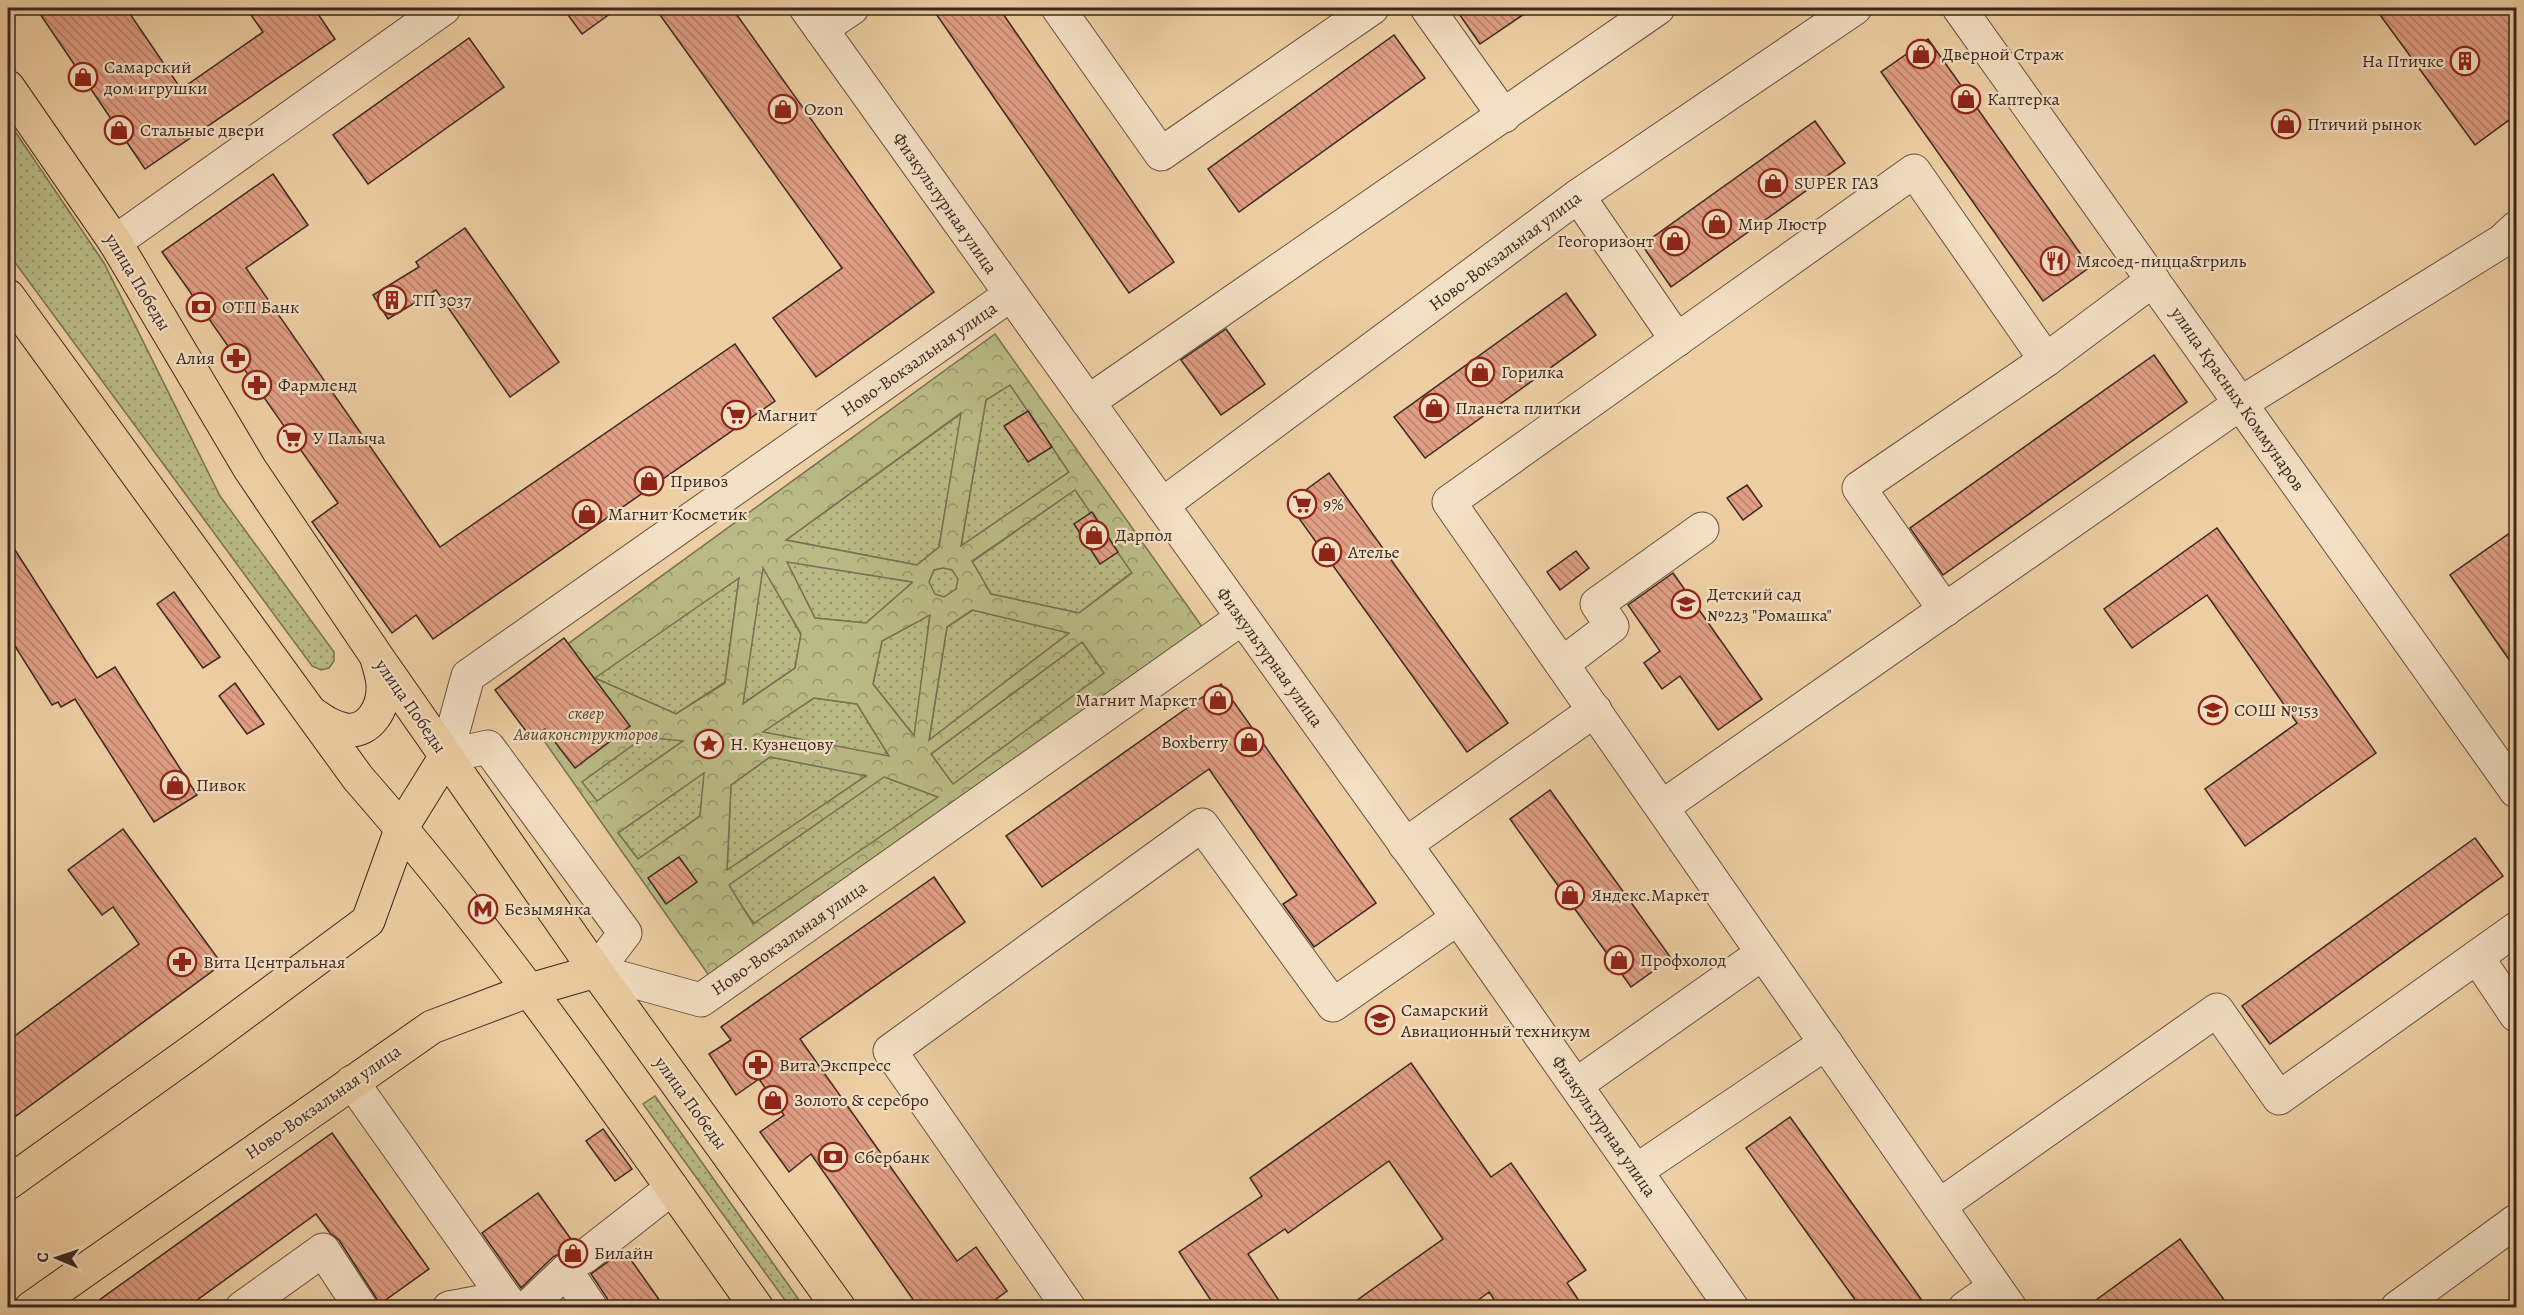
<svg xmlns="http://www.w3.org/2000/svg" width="2524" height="1315" font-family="Alegreya,serif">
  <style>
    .grass { fill: url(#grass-dots); stroke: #7a7052; stroke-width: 1.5 }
    .park { fill: url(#park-crowns); stroke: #7a7052; stroke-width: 1.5; fill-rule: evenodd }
    .building { fill: url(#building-back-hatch); stroke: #3a2720; stroke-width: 1.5 }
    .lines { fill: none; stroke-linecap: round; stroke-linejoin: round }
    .minor-casing { stroke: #675141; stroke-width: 35 }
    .major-casing { stroke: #3a2720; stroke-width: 35 }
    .minor { stroke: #f4e0c4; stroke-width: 33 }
    .major { stroke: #eecfa4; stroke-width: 33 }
    .labels { text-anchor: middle; stroke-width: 4.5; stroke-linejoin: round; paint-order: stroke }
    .poi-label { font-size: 18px; fill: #3a2720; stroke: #f4e0c4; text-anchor: start }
    .street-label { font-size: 18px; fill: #3a2720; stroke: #f4e0c4 }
    .park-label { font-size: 18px; font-style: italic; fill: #534434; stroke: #f4e0c4 }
  </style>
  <defs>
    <pattern id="grass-dots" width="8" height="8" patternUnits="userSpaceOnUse" patternTransform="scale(1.5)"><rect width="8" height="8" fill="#b9ba85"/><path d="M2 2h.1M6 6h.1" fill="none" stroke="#97976c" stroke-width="1.8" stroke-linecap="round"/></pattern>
    <pattern id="park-crowns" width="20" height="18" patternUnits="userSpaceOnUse" patternTransform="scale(1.5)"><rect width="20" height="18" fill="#b9ba85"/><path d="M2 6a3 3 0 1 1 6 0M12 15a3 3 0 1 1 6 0" fill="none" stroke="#97976c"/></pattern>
    <pattern id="building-back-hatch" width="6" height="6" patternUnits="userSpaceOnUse" patternTransform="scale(1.5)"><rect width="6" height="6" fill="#e09e84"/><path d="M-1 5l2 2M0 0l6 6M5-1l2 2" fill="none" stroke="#b7816c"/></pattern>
  </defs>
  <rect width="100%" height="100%" fill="#eecfa4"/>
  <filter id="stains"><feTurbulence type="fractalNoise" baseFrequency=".00333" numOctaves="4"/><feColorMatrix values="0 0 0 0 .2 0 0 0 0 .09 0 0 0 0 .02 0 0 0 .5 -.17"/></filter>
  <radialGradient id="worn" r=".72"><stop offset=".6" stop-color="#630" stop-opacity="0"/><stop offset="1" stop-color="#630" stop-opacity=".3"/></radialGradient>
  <g class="grass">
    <path d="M8 121 104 263 220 496 334 652V661L329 668 321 670 312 666 8 253Z"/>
    <path d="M1010 384 1069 472 961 546 986 400Z"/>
    <path d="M962 413 939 547 917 565 786 540Z"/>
    <path d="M1076 489 1132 572 1079 613 991 594 972 562Z"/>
    <path d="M786 561 913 582 866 623 815 618Z"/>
    <path d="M763 567 801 635 795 668 742 704Z"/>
    <circle cx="943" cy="582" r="15"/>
    <path d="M739 578 725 682 676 714 594 678Z"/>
    <path d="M973 610 1070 633 929 741 947 627Z"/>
    <path d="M930 614 915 737 873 684 882 641Z"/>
    <path d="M1082 642 1105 673 953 785 931 754Z"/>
    <path d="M814 698 857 704 890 757 762 732Z"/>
    <path d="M644 737 684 740 597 802 581 782Z"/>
    <path d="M770 757 867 775 727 871 731 785Z"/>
    <path d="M705 772 700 816 638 859 618 833Z"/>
    <path d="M884 776 939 797 754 924 728 885Z"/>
    <path d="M655 1096 804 1307H790L643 1104Z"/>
  </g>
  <path class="park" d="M995 334 1203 628 710 977 507 688ZM1010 385 1069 472 961 546 986 400ZM961 413 939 547 917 565 786 540ZM1075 490 1132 573 1079 613 991 594 972 561ZM787 562 912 582V583L866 623 815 618ZM763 568 801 634 795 668 743 704ZM943 568 952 570 958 579 956 589 944 597 935 594 929 582 934 570ZM739 578 725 683 676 714 595 678ZM972 610 1069 633 929 740 947 627ZM930 615 914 736 873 684 882 641ZM1082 642 1104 673 953 784 931 754ZM814 698 857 704 889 756 763 732ZM644 737 683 741 597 801 582 782ZM770 757 866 776 727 870 731 785ZM704 773 700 816 638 859 618 833ZM884 777 938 797 753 924 729 885Z"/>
  <g class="building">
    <path d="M36 8H126L181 89 263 32 246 8H314L335 39 145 169Z"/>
    <path d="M563 8H618L582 34Z"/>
    <path d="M655 8H732L934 292 816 377 773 318 842 268Z"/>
    <path d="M932 8H999L1174 262 1129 293Z"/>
    <path d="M1455 8H1533L1480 44Z"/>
    <path d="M2375 8H2517V114L2475 145Z"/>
    <path d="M1394 35 1425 78 1239 212 1208 169Z"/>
    <path d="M469 38 504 87 368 184 333 135Z"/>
    <path d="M1928 39 2090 267 2043 301 1881 72Z"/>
    <path d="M1815 121 1845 163 1671 287 1642 245Z"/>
    <path d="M273 174 308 225 246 268 440 547 735 344 775 401 433 639 416 615 392 633 312 522 338 503 162 252Z"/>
    <path d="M465 228 559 362 510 397 436 290 388 319 373 295 419 267 416 262Z"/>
    <path d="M1566 293 1596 335 1425 458 1394 417Z"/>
    <path d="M1226 329 1265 384 1221 415 1181 360Z"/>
    <path d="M2154 355 2187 402 1943 575 1910 528Z"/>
    <path d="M1028 411 1052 447 1028 462 1004 426Z"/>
    <path d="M1329 473 1508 723 1467 752 1288 503Z"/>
    <path d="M1747 485 1762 506 1743 520 1727 498Z"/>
    <path d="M1092 512 1118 552 1100 564 1074 524Z"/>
    <path d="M2217 528 2376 753 2245 846 2205 789 2297 723 2207 595 2132 648 2104 609Z"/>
    <path d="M2517 528V671L2450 575Z"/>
    <path d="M8 539 97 678 115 667 197 795 154 822 75 699 61 707 58 702 52 705 8 635Z"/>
    <path d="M1576 551 1589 568 1560 590 1547 572Z"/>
    <path d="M1673 573 1762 699 1718 730 1680 676 1662 689 1644 663 1660 651 1628 605Z"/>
    <path d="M174 592 220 657 203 668 157 604Z"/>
    <path d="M564 638 630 726 575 768 545 729 532 739 495 690Z"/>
    <path d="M235 683 264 724 247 734 219 696Z"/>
    <path d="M1221 684 1376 903 1314 947 1283 904 1297 895 1209 769 1042 887 1006 836Z"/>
    <path d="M1550 790 1671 958 1631 987 1510 819Z"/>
    <path d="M123 829 222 964 8 1122V1041L139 944 113 907 102 915 68 870Z"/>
    <path d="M2475 838 2503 876 2270 1044 2242 1006Z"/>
    <path d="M679 857 697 882 666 904 648 878Z"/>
    <path d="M934 877 965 922 800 1039 957 1261 976 1247 1007 1291 984 1308H919L811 1154 789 1172 760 1132 784 1115 759 1079 736 1095 709 1054 731 1040 721 1027Z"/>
    <path d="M1411 1063 1491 1177 1511 1163 1586 1270 1567 1283 1584 1308H1500L1489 1292 1468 1308H1346L1443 1239 1389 1161 1288 1233 1285 1229 1248 1254 1284 1308H1216L1179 1252 1262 1196 1250 1178Z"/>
    <path d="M1790 1117 1921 1299 1909 1308H1861L1746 1148Z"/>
    <path d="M603 1129 632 1169 615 1181 586 1141Z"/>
    <path d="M332 1133 429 1269 380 1304 339 1240 330 1233 316 1214 186 1308H88Z"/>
    <path d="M538 1193 573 1242 567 1250 553 1257 521 1288 482 1233Z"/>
    <path d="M2180 1239 2230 1308H2085Z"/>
    <path d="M624 1250 665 1308H610L607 1298 591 1274Z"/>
  </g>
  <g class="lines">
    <g class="minor-casing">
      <g id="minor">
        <path d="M806 8 1458 918 1732 1308"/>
        <path d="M1058 8 1161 154 1372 8"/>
        <path d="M1427 8 1504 116"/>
        <path d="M1959 8 2516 791"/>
        <path d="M821 29 852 8"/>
        <path d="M1578 196 1677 340"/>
        <path d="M115 242 444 8"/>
        <path d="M1010 295 468 676 446 756 488 747 625 933 596 971 701 1000 1242 618"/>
        <path d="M1088 402 1658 8"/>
        <path d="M1162 505 1578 196 1855 8"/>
        <path d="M1945 610 1859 488 2046 360"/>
        <path d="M1562 664 1612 626 1597 604 1702 529"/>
        <path d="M1662 807 2241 403 2502 241 2516 228"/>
        <path d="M1405 845 1595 710"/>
        <path d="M2477 957 2516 1015"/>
        <path d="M352 1082 512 1308"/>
        <path d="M1576 1085 1763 953"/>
        <path d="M1636 1171 1826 1043"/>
        <path d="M1939 1206 2217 1010 2279 1098 2516 929"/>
        <path d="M584 1257 672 1188"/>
        <path d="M571 1268 566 1271 591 1308"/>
        <path d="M242 1308 323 1250 361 1308"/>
        <path d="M449 1308 486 1301 509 1303"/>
        <path d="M527 1308 566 1271"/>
        <path d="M1069 1308 890 1051 1202 825 1333 1005 1458 918"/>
        <path d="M1965 1308 1995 1287"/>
        <path d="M2010 1308 1449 502 1914 171 2046 360 2153 280"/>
        <path d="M2397 1308 2516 1221"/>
      </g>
    </g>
    <g class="major-casing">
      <g id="major">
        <path d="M8 87 115 242 250 469 377 657 596 971 839 1308"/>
        <path d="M8 296 358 778C504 944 629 1128 757 1308"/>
        <path d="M313 714C323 721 333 728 346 730 370 733 384 707 383 686 383 677 379 667 377 658"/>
        <path d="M8 1183 198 1047 368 921 402 827 446 756"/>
        <path d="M31 1308 432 1027 530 990 596 971"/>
      </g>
    </g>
    <use href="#minor" class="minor"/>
    <use href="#major" class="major"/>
  </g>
  <defs>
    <g id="shop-ring" transform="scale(1.5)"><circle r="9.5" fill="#f4e0c4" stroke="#8f2418" stroke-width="1.5"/><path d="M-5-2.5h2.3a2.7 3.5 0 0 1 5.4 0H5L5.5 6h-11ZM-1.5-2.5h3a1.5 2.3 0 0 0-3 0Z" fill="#8f2418"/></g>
    <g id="building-ring" transform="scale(1.5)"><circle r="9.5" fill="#f4e0c4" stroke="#8f2418" stroke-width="1.5"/><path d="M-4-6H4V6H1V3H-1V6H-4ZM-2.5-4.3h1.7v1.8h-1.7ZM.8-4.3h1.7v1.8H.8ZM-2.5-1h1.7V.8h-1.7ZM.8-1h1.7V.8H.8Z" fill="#8f2418"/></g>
    <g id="restaurant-ring" transform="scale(1.5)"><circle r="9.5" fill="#f4e0c4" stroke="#8f2418" stroke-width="1.5"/><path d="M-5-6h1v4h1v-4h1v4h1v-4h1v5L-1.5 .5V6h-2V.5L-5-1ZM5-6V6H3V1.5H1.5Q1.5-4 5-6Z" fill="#8f2418"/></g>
    <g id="bank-ring" transform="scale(1.5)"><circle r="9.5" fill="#f4e0c4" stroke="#8f2418" stroke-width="1.5"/><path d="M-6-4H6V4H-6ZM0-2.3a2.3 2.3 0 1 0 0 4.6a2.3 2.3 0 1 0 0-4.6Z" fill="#8f2418"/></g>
    <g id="pharmacy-ring" transform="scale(1.5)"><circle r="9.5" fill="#f4e0c4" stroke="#8f2418" stroke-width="1.5"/><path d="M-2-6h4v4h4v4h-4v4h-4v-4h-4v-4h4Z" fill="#8f2418"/></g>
    <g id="supermarket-ring" transform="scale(1.5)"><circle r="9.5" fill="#f4e0c4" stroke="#8f2418" stroke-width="1.5"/><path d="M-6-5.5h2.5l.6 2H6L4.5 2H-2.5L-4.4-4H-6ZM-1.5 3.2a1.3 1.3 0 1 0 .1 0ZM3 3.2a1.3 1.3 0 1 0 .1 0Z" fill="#8f2418"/></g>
    <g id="school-ring" transform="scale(1.5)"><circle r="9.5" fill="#f4e0c4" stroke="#8f2418" stroke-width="1.5"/><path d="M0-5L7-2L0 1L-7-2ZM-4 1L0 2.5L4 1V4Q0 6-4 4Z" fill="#8f2418"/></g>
    <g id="sight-ring" transform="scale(1.5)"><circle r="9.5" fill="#f4e0c4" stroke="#8f2418" stroke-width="1.5"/><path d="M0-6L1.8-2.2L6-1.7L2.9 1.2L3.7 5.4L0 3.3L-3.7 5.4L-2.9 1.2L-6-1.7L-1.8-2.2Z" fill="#8f2418"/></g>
    <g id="metro-ring" transform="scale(1.5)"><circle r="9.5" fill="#f4e0c4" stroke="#8f2418" stroke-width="1.5"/><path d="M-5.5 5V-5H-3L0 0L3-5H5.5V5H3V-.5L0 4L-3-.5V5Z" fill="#8f2418"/></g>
    <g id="university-ring" transform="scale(1.5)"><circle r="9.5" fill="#f4e0c4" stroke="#8f2418" stroke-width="1.5"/><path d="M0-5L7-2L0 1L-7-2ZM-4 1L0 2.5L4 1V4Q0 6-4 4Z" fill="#8f2418"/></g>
  </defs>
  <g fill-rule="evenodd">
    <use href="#shop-ring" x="1921" y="54"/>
    <use href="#building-ring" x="2465" y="61"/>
    <use href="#shop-ring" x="83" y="77"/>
    <use href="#shop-ring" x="1966" y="99"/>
    <use href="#shop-ring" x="783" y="109"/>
    <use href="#shop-ring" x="2286" y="124"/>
    <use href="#shop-ring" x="119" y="130"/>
    <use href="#shop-ring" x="1773" y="183"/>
    <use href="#shop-ring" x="1717" y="224"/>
    <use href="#shop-ring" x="1675" y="241"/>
    <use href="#restaurant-ring" x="2055" y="261"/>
    <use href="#building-ring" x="392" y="300"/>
    <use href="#bank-ring" x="201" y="307"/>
    <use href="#pharmacy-ring" x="236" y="358"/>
    <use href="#shop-ring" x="1480" y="372"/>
    <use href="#pharmacy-ring" x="257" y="385"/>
    <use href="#shop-ring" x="1434" y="408"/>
    <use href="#supermarket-ring" x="736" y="415"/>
    <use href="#supermarket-ring" x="292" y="438"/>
    <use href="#shop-ring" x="649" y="481"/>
    <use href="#supermarket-ring" x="1302" y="504"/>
    <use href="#shop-ring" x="587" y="514"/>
    <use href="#shop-ring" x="1094" y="535"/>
    <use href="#shop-ring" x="1327" y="552"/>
    <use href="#school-ring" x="1686" y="604"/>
    <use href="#shop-ring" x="1218" y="700"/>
    <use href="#school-ring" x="2213" y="710"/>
    <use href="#shop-ring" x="1249" y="742"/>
    <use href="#sight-ring" x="709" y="744"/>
    <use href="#shop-ring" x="175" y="785"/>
    <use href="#shop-ring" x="1570" y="895"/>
    <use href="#metro-ring" x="483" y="909"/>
    <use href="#shop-ring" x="1619" y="960"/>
    <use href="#pharmacy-ring" x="182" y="962"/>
    <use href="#university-ring" x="1380" y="1020"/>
    <use href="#pharmacy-ring" x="758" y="1065"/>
    <use href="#shop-ring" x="773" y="1100"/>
    <use href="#bank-ring" x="833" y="1157"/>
    <use href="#shop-ring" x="573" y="1253"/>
  </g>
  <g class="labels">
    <g class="poi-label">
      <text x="1942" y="60">Дверной Страж</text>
      <text x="2444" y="67" text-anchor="end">На Птичке</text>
      <text x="104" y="73">Самарский<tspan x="104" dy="21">дом игрушки</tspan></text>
      <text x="1987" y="105">Каптерка</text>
      <text x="804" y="115">Ozon</text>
      <text x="2307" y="130">Птичий рынок</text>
      <text x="140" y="136">Стальные двери</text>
      <text x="1794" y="189">SUPER ГАЗ</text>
      <text x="1738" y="230">Мир Люстр</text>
      <text x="1654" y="247" text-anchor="end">Геогоризонт</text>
      <text x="2076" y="267">Мясоед-пицца&amp;гриль</text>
      <text x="413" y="306">ТП 3037</text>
      <text x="222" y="313">ОТП Банк</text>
      <text x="215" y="364" text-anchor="end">Алия</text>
      <text x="1501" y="378">Горилка</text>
      <text x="278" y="391">Фармленд</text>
      <text x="1455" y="414">Планета плитки</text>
      <text x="757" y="421">Магнит</text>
      <text x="313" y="444">У Палыча</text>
      <text x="670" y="487">Привоз</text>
      <text x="1323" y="510">9%</text>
      <text x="608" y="520">Магнит Косметик</text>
      <text x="1115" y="541">Дарпол</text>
      <text x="1348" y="558">Ателье</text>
      <text x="1707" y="600">Детский сад<tspan x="1707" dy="21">№223 "Ромашка"</tspan></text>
      <text x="1197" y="706" text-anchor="end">Магнит Маркет</text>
      <text x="2234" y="716">СОШ №153</text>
      <text x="1228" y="748" text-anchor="end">Boxberry</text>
      <text x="730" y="750">Н. Кузнецову</text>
      <text x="196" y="791">Пивок</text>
      <text x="1591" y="901">Яндекс.Маркет</text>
      <text x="504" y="915">Безымянка</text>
      <text x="1640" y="966">Профхолод</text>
      <text x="203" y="968">Вита Центральная</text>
      <text x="1401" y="1016">Самарский<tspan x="1401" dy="21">Авиационный техникум</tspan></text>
      <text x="779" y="1071">Вита Экспресс</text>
      <text x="794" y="1106">Золото &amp; серебро</text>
      <text x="854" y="1163">Сбербанк</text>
      <text x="594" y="1259">Билайн</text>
    </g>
    <g class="street-label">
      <text transform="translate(945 203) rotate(55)" y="6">Физкультурная улица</text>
      <text transform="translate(1505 251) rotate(-37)" y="6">Ново-Вокзальная улица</text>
      <text transform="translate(138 282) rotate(59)" y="6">улица Победы</text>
      <text transform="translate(919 359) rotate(-35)" y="6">Ново-Вокзальная улица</text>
      <text transform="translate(2238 399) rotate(55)" y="6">улица Красных Коммунаров</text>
      <text transform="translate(1270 657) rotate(54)" y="6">Физкультурная улица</text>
      <text transform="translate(411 706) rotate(55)" y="6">улица Победы</text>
      <text transform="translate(789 938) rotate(-35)" y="6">Ново-Вокзальная улица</text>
      <text transform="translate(323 1102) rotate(-35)" y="6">Ново-Вокзальная улица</text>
      <text transform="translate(691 1103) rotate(54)" y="6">улица Победы</text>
      <text transform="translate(1604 1126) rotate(55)" y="6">Физкультурная улица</text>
    </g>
    <g class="park-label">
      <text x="586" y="719">сквер<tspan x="586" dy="21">Авиаконструкторов</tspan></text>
    </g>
  </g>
  <rect width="2524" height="1315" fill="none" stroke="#eecfa4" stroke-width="30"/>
  <rect x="9" y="9" width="2506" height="1297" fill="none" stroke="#3a2720" stroke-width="3"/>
  <rect x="15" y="15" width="2494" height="1285" fill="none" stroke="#3a2720" stroke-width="1.5"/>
  <g transform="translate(57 1258) rotate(272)" stroke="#f4e0c4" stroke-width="4.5" paint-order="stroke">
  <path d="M0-4.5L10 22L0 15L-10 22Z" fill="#3a2720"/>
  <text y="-9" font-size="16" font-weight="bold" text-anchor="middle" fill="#3a2720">С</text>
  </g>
  <rect width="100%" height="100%" filter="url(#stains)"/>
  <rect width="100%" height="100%" fill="url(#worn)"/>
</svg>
